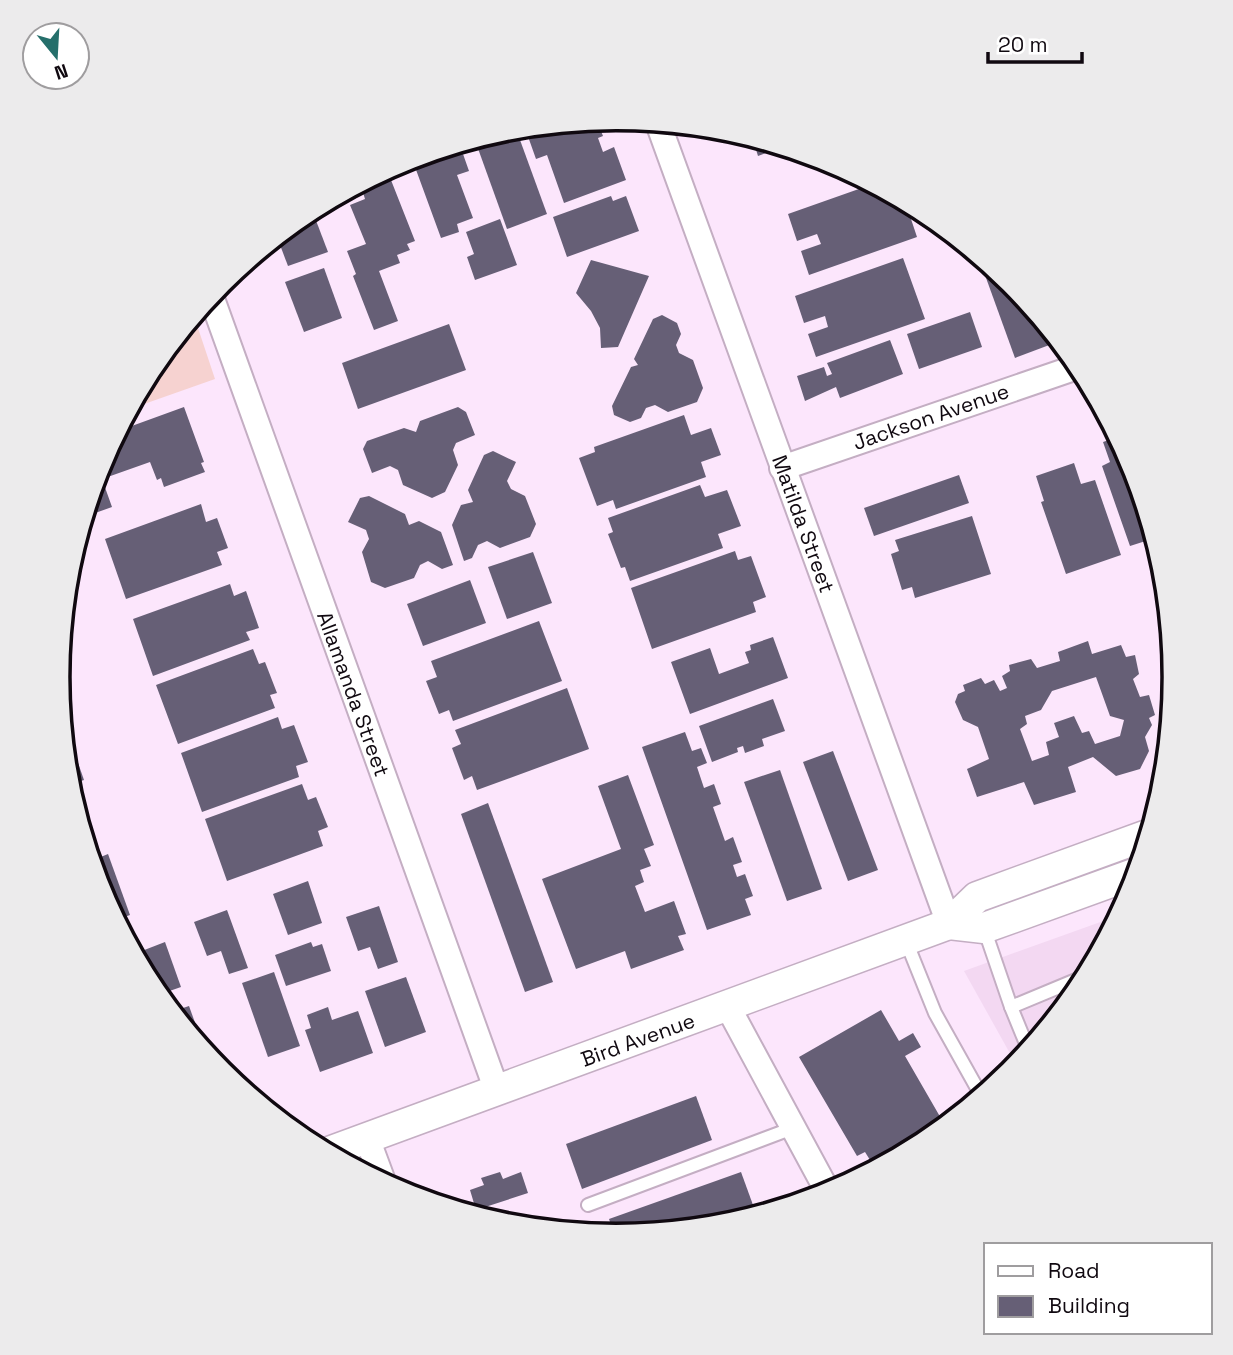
<svg xmlns="http://www.w3.org/2000/svg" width="1233" height="1355" font-family="'Space Grotesk',sans-serif">
  <style>
    .built { fill: #f3d8f2 }
    .green { fill: #f6d2d0 }
    .building { fill: #665f76; fill-rule: evenodd }
    .lines { fill: none; stroke-linecap: round; stroke-linejoin: round }
    .service-casing { stroke: #c4aec3; stroke-width: 16 }
    .minor-casing { stroke: #c4aec3; stroke-width: 28 }
    .tertiary-casing { stroke: #c4aec3; stroke-width: 33 }
    .service { stroke: #fff; stroke-width: 12 }
    .minor { stroke: #fff; stroke-width: 24 }
    .tertiary { stroke: #fff; stroke-width: 30 }
    .labels { text-anchor: middle; stroke-width: 5; stroke-linejoin: round; paint-order: stroke }
    .street-label { font-size: 21px; fill: #100910; stroke: #fff }
    .rim { fill: none; stroke: #100910; stroke-width: 3.5 }
  </style>
  <rect width="100%" height="100%" fill="#fce6fc"/>
  <path class="built" d="M1120 915 1081 988 1017 1066 964 971Z"/>
  <path class="green" d="M194 316 215 379 130 409 152 367Z"/>
  <g class="building">
    <path d="M597 121 603 136 598 138 603 152 614 147 626 180 564 203 547 155 536 159 525 128Z"/>
    <path d="M516 129 547 214 507 229 476 143Z"/>
    <path d="M752 137 782 147 758 156Z"/>
    <path d="M454 152 455 156 463 154 469 171 457 175 473 218 457 224 459 232 441 238 415 167Z"/>
    <path d="M389 175 415 241 407 244 410 250 397 255 400 263 379 271 398 321 374 330 353 276 356 274 347 251 366 244 350 205 365 199 361 186Z"/>
    <path d="M873 184 905 201 917 237 809 275 801 251 821 244 817 234 797 241 788 214Z"/>
    <path d="M611 196 613 201 626 196 639 231 567 257 553 217Z"/>
    <path d="M312 210 328 252 288 266 277 237Z"/>
    <path d="M500 219 517 265 475 280 467 257 474 254 466 232Z"/>
    <path d="M903 258 925 319 816 357 808 334 828 327 825 316 804 323 795 296Z"/>
    <path d="M591 260 649 276 618 347 601 348 600 328 591 311 576 293Z"/>
    <path d="M987 262 1012 283 1045 323 1052 344 1015 358 981 264Z"/>
    <path d="M324 268 342 318 304 332 285 282Z"/>
    <path d="M970 312 982 347 919 369 907 334Z"/>
    <path d="M662 315 677 323 681 334 676 345 679 353 693 360 703 388 697 402 668 412 655 405 646 408 641 418 630 422 614 415 612 406 631 367 638 365 634 359 653 319Z"/>
    <path d="M449 324 466 370 358 409 342 363Z"/>
    <path d="M890 340 903 374 840 398 836 387 805 401 797 376 824 367 827 376 832 374 827 363Z"/>
    <path d="M184 407 204 462 201 463 205 472 164 487 161 478 157 480 150 462 102 479 112 507 84 517 100 463 118 431Z"/>
    <path d="M458 407 466 412 475 435 456 443 453 450 458 465 445 492 432 498 403 485 398 470 390 466 372 473 363 449 367 441 404 428 416 432 420 421Z"/>
    <path d="M684 415 691 435 711 428 721 455 701 462 706 477 616 509 613 500 597 506 579 458 595 452 594 447Z"/>
    <path d="M1118 437 1133 464 1155 538 1130 546 1102 466 1110 462 1103 442Z"/>
    <path d="M493 451 516 462 507 481 511 489 525 496 536 524 530 537 500 548 487 541 478 545 472 558 464 561 452 525 461 505 473 502 468 490 484 455Z"/>
    <path d="M1074 463 1081 484 1095 480 1121 555 1066 574 1041 502 1044 501 1036 476Z"/>
    <path d="M959 475 969 503 874 536 864 508Z"/>
    <path d="M700 485 705 497 727 490 741 526 718 534 723 548 630 581 625 567 621 568 608 534 613 532 608 518Z"/>
    <path d="M369 496 405 514 409 525 419 521 441 532 453 565 442 569 428 561 420 565 414 578 385 588 371 582 362 552 369 539 366 530 348 522 360 498Z"/>
    <path d="M201 504 206 522 217 518 228 548 217 552 222 565 126 599 105 539Z"/>
    <path d="M972 516 991 574 915 598 912 587 902 590 891 554 899 551 895 540Z"/>
    <path d="M735 551 738 560 751 556 766 597 753 602 756 612 652 649 631 588Z"/>
    <path d="M533 552 552 603 507 619 488 567Z"/>
    <path d="M470 580 486 623 423 646 407 604Z"/>
    <path d="M230 584 234 596 246 591 259 628 246 632 250 640 153 676 133 619Z"/>
    <path d="M1169 614 1172 641H1171L1162 617Z"/>
    <path d="M539 621 562 681 453 721 449 710 439 714 426 681 437 677 431 661Z"/>
    <path d="M773 637 788 678 690 714 671 662 710 648 719 674 749 663 745 652 751 650 750 645Z"/>
    <path d="M1088 641 1092 654 1121 645 1126 657 1135 655 1139 674 1133 679 1140 697 1149 695 1155 715 1149 718 1152 725 1145 737 1149 751 1140 769 1116 776 1093 757 1068 767 1076 792 1034 805 1024 782 977 797 967 769 989 759 978 727 963 720 955 702 958 694 965 691 963 685 981 678 985 684 994 680 1000 691 1007 688 1002 676 1010 671 1009 665 1031 659 1037 668 1060 661 1058 652ZM1096 677 1110 716 1124 720 1120 736 1095 744 1089 731 1082 733 1074 716 1054 723 1059 737 1046 742 1049 755 1032 761 1020 729 1027 724 1025 716 1041 710 1052 691Z"/>
    <path d="M253 649 259 664 265 662 277 693 270 695 275 708 178 744 156 685Z"/>
    <path d="M567 688 589 749 477 790 472 776 464 780 452 748 461 744 455 730Z"/>
    <path d="M773 699 785 731 762 739 764 746 745 753 743 746 737 748 738 752 712 762 699 726Z"/>
    <path d="M278 717 282 729 294 725 308 762 296 766 299 777 202 812 181 753Z"/>
    <path d="M65 726 84 780 68 785 63 727Z"/>
    <path d="M685 732 692 751 701 748 707 763 697 767 704 788 714 784 721 804 713 807 725 841 733 837 742 862 733 865 737 877 745 874 753 896 745 899 751 915 707 930 642 747Z"/>
    <path d="M833 751 878 870 848 881 803 762Z"/>
    <path d="M780 770 822 889 787 901 744 782Z"/>
    <path d="M628 775 654 845 644 849 651 866 640 870 644 882 635 886 645 912 674 901 686 934 678 936 684 950 631 969 625 951 576 969 542 879 621 849 598 786Z"/>
    <path d="M302 784 308 800 316 797 328 827 318 831 323 846 227 881 205 819Z"/>
    <path d="M488 803 553 982 525 992 461 814Z"/>
    <path d="M108 854 130 915 116 920 100 891 91 861Z"/>
    <path d="M308 881 322 923 288 935 273 894Z"/>
    <path d="M379 906 398 962 378 969 370 947 358 951 346 917Z"/>
    <path d="M227 910 248 968 229 974 221 951 207 956 194 922Z"/>
    <path d="M165 942 181 987 158 995 134 954Z"/>
    <path d="M311 942 313 947 322 944 331 971 286 986 275 955Z"/>
    <path d="M274 972 300 1046 268 1057 242 983Z"/>
    <path d="M406 977 426 1032 385 1047 365 991Z"/>
    <path d="M1073 998 1071 1000 1053 1022 1047 1011Z"/>
    <path d="M189 1006 206 1053 171 1012Z"/>
    <path d="M328 1007 332 1020 358 1011 373 1053 320 1072 305 1030 311 1028 307 1015Z"/>
    <path d="M881 1010 899 1041 913 1033 921 1047 905 1056 946 1127 927 1142 886 1164 881 1154 870 1160 865 1152 857 1156 799 1057Z"/>
    <path d="M696 1096 712 1140 582 1189 566 1144Z"/>
    <path d="M500 1172 503 1179 521 1172 528 1193 476 1210 470 1190 484 1185 481 1178Z"/>
    <path d="M741 1172 757 1216 725 1226 615 1236 609 1219Z"/>
  </g>
  <g class="lines">
    <g class="service-casing">
      <g id="service">
        <path d="M984 928 1011 1007 1029 1051"/>
        <path d="M906 941 935 1013 982 1097"/>
        <path d="M1011 1007 1088 975"/>
        <path d="M588 1205 793 1128"/>
      </g>
    </g>
    <g class="minor-casing">
      <g id="minor">
        <path d="M658 123 949 924"/>
        <path d="M211 296 497 1091"/>
        <path d="M782 468 1080 366"/>
        <path d="M728 1007 829 1194"/>
        <path d="M367 1138 384 1184"/>
      </g>
    </g>
    <g class="tertiary-casing">
      <g id="tertiary">
        <path d="M949 924 984 928 1139 872"/>
        <path d="M326 1153 949 924 977 897 1150 834"/>
      </g>
    </g>
    <use href="#service" class="service"/>
    <use href="#minor" class="minor"/>
    <use href="#tertiary" class="tertiary"/>
  </g>
  <g class="labels">
    <g class="street-label">
      <text transform="translate(931 417) rotate(-19)" y="7">Jackson Avenue</text>
      <text transform="translate(803 524) rotate(70)" y="7">Matilda Street</text>
      <text transform="translate(353 694) rotate(70)" y="7">Allamanda Street</text>
      <text transform="translate(638 1040) rotate(-20)" y="7">Bird Avenue</text>
    </g>
  </g>
  <path d="M0 0H1233V1355H0ZM70 677a546 546 0 1 1 1092 0a546 546 0 1 1-1092 0Z" fill="#ecebec" fill-rule="evenodd"/>
  <path class="rim" d="M70 677a546 546 0 1 1 1092 0a546 546 0 1 1-1092 0Z"/>
  <rect x="984" y="1243" width="228" height="91" fill="#ffffff" stroke="#9f9d9f" stroke-width="2"/>
  <rect x="998" y="1266" width="35" height="10" fill="#ffffff" stroke="#9f9d9f" stroke-width="2"/>
  <text x="1048" y="1278" font-size="21" fill="#100910">Road</text>
  <rect x="998" y="1296" width="35" height="21" fill="#665f76" stroke="#9f9d9f" stroke-width="2"/>
  <text x="1048" y="1313" font-size="21" fill="#100910">Building</text>
  <g transform="translate(56 56) rotate(162)"><circle r="33" fill="#ffffff" stroke="#9f9d9f" stroke-width="2"/>
  <path d="M0-5L12 26L0 18L-12 26Z" fill="#256f6b"/>
  <text y="-10" font-size="19" font-weight="bold" text-anchor="middle" fill="#100910">N</text>
  </g>
  <path d="M988 52v10h94v-10" fill="none" stroke="#100910" stroke-width="3.5"/>
  <text x="998" y="52" font-size="21" fill="#100910" stroke="#ffffff" stroke-width="5" paint-order="stroke">20 m</text>
</svg>
